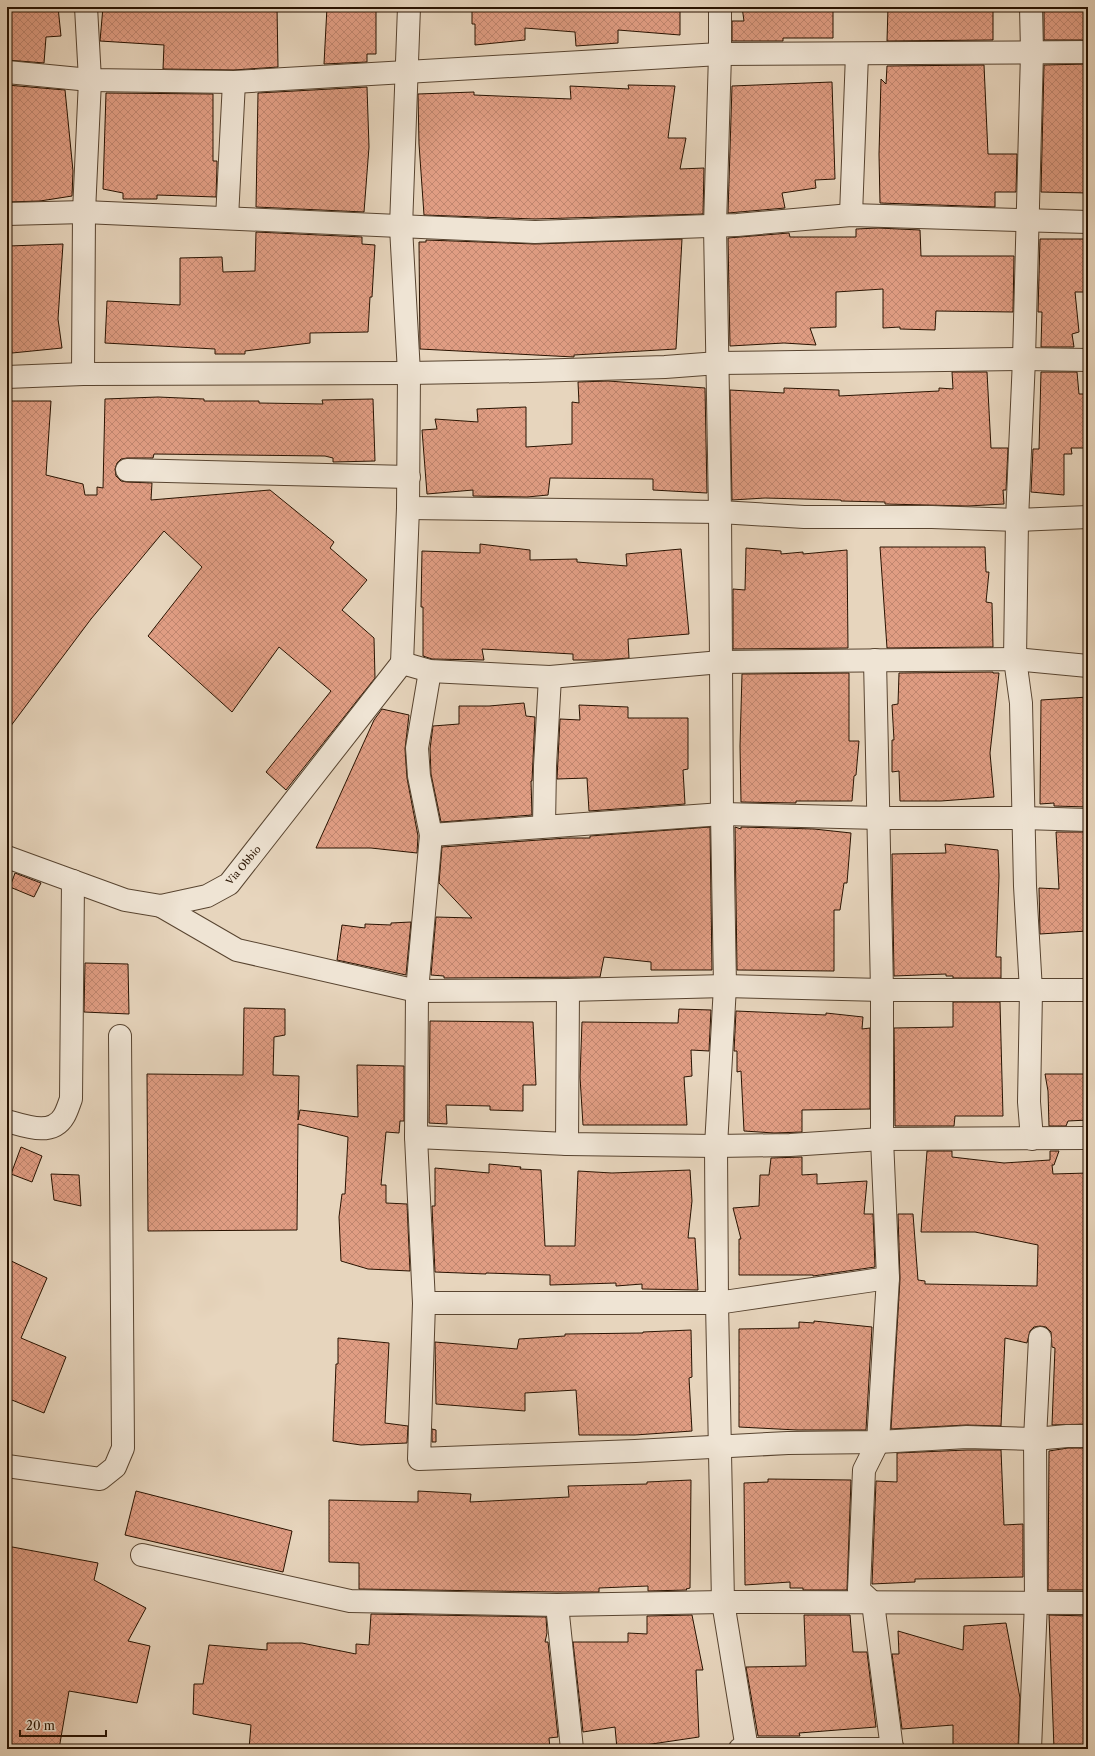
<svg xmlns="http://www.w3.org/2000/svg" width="1095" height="1756" font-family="'Libre Caslon Text',serif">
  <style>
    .building { fill: url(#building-cross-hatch); stroke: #291301 }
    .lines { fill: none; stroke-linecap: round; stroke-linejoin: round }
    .minor-casing { stroke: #584430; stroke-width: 24 }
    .minor { stroke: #efe4d4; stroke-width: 22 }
    .labels { text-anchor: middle; stroke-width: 3; stroke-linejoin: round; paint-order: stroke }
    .street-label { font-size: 10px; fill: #291301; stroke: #efe4d4 }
  </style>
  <defs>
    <pattern id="building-cross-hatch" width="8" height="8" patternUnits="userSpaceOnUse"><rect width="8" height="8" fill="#e09d83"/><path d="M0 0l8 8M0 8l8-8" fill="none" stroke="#c0866f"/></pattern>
  </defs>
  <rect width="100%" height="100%" fill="#e7d5bd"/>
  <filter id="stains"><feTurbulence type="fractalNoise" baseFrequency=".005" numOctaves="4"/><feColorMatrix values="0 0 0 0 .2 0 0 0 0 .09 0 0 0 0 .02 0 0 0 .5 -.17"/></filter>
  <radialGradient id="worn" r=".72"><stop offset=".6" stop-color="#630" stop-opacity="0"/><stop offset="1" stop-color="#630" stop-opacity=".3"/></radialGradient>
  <g class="building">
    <path d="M7 7H58L61 36 46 37 44 63 7 60Z"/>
    <path d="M103 7H241V9L277 7 278 67 234 70 163 69 164 45 100 41Z"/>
    <path d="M327 7H376V54H367V62L324 64Z"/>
    <path d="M472 7H680V35L618 30V43L576 46 575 32 525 28V40L475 45V24H472Z"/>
    <path d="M742 7H833V38H783V41H732V21H744Z"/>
    <path d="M888 7H993V40L887 41Z"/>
    <rect x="1044" y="7" width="44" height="33"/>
    <path d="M1088 64V193L1041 192 1044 65Z"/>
    <path d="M984 65 988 154H1017L1016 192H995V207L880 203 879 154 881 79 886 84 887 66Z"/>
    <path d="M832 82 835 179 815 180 816 188 782 193 785 208 728 213 732 86Z"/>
    <path d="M7 85 65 90 73 171 72 196 40 201 7 202Z"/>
    <path d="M628 85 675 86 668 138H686L680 169 704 168 703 214 535 219 424 215 419 144 418 94 474 92V95L571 99 570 86 629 89Z"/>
    <path d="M367 87 369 147 364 212 256 207 258 93Z"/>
    <path d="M106 93 213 94V161H217V166L216 197 157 195V199H123V193L103 189Z"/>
    <path d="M878 228 920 230 921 256H1014L1013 312 936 311 935 330 900 329V327L883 328V289L836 292V327L810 328 816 345 784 343 730 346 728 238 789 233 790 237H856V229Z"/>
    <path d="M256 232 362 237V244L375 245 372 297H370L368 332 310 333V343L245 351V354H215V349L105 343 107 301 180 305V258L222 257 223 272 255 271Z"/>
    <path d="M682 239 676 349 574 355V357L420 349 419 242H426V240L535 244Z"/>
    <path d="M1040 239H1084L1085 292H1075L1079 332 1072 334 1074 347H1041L1042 312H1038Z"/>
    <path d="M63 244 58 319 62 348 12 353 8 321H7L9 246Z"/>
    <path d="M952 372H987L991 448H1008L1006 490H1003L1004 504 968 506 885 504V502L841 501V500L765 498 732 500 730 390 784 393V388L839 390V396L939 391V388L953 389Z"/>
    <path d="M1041 372H1077L1079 394H1086L1088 448H1071L1072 454H1064V495L1031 492 1033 449H1039Z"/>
    <path d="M608 381 705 388 707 493 653 490V479L550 478 548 495 527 497 473 496V490L427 494 422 430 437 429 435 419 478 422 477 409 526 407V447L572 444V402L579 403 578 382Z"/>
    <path d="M158 397 204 399V401H259V403L323 404 322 400 373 399 375 461 333 462V458L325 456 154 454 153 458H127L121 459 117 463 115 469 116 476 121 481 127 482 152 483 151 500 270 490 334 542 330 548 367 580 342 610 374 638 375 678 286 790 266 772 331 691 279 647 232 712 148 636 202 567 164 531 91 619 7 731V401H51L46 475 83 484 85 495H97V487L103 488 105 399Z"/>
    <path d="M480 544 530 550V560L577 559V562L627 566 626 554 681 549 689 634 628 639 629 658 603 660H573V654L482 649 484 660 432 659 423 656V607H421L422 551 480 553Z"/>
    <path d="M880 547H985L986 572H989L986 602 992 603 993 647 887 648Z"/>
    <path d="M746 548 781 551V554L803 552V554L847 550 848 648 733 649V589L745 590Z"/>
    <path d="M993 672V673H999L990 753 994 797 941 801H900L899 771 892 772V740H894L892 705 898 704 899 673Z"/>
    <path d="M849 673V741H859L856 775 854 776 852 801H796V803L741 802 740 746 742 674Z"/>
    <path d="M1088 697V807L1054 806V803L1040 804 1041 700Z"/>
    <path d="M524 703 526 716 535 717 532 781H531L532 815 441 822 431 774 430 749 433 726 459 724V706H489Z"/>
    <path d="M579 705 628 707V718H688V769L683 770 685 804 589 811 587 778 557 779 560 719 580 720Z"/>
    <path d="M382 709 409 715 405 749 407 778 418 836 417 853 371 848H316L374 720Z"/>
    <path d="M710 827 712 970H651V962L604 957 600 977 444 978V976L431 975 436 917 472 918 439 883 442 847 567 838H590V836Z"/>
    <path d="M735 827 741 829V827L814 829 851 833 847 883H844L840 910H834V971L737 970Z"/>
    <path d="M1056 832H1088V884H1086L1087 931 1040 934 1039 888 1059 889Z"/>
    <path d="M945 844 998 850 999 876 996 957H1001V978H953V976H946V974L894 976 892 854 946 853Z"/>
    <path d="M15 873 41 883 34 897 10 887Z"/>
    <path d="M411 922 406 975 337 960 342 925 365 928V924L391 925V923Z"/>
    <path d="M85 963 128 964 129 1014 84 1012Z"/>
    <path d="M953 1002H1000L1003 1116H955L954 1126H895L894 1028 953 1027Z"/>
    <path d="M244 1008 285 1009V1035L274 1037 273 1075 299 1076 298 1120 300 1110 358 1117 357 1065 404 1066V1121H400L399 1133 386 1132 381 1185H386V1203L407 1204 410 1271 368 1269 341 1261 339 1217 342 1194H345L348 1137 298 1124 297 1230 148 1231 147 1074 243 1075Z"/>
    <path d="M679 1009 711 1010 709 1051 691 1050 692 1076 684 1077 687 1125H583L580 1077 582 1022 678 1023Z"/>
    <path d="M736 1011 826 1015V1013L863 1017 862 1029 870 1028V1109L802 1110V1132L774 1133 744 1131 741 1071 737 1072V1051H734Z"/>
    <path d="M430 1021 533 1022 536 1085H523V1111L490 1110V1106L446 1105 447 1124 429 1123Z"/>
    <path d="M1045 1074H1088V1120L1068 1121 1066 1126H1049L1048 1091Z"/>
    <path d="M21 1147 42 1156 32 1182 11 1174Z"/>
    <path d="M927 1151H952V1157L1004 1163 1050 1160V1151H1059L1054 1165H1052L1053 1174 1088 1173V1424L1052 1425 1055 1348 1052 1347 1051 1332 1046 1327 1040 1326 1034 1327 1030 1331 1027 1343 1005 1338 1001 1426 966 1425 891 1429 900 1279 898 1214H913L918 1280 925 1281V1284L1037 1286 1038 1245 975 1232H921Z"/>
    <path d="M802 1157V1175L817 1174V1184L867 1181 864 1214H873L875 1267 813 1276V1275H739V1239H741L733 1208 759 1206 760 1175H769L771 1158Z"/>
    <path d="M489 1164 521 1167 520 1169 541 1170 545 1246H575L578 1171 612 1173 690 1170 692 1201 688 1238H695L698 1290 642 1289V1284L616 1286V1283L550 1285V1275L486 1273V1274L435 1272 432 1206H435V1168L489 1173Z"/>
    <path d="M51 1174 79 1175 81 1206 54 1200Z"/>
    <path d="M7 1259 47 1278 21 1338 66 1357 44 1413 7 1398Z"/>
    <path d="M814 1321 872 1327 866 1430H797L739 1427V1329L799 1328V1322L814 1323Z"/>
    <path d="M691 1330 692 1377 689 1378 692 1431 635 1435H579L576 1390 525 1393V1411L436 1404 435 1342 517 1349 519 1339 565 1336V1334L643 1333V1332Z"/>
    <path d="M338 1338 389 1343 385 1423 408 1426 407 1443 361 1445 333 1441 336 1364H338Z"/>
    <path d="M432 1429 436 1430V1442H432Z"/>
    <path d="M1068 1448H1088V1590H1048L1049 1451Z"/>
    <path d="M967 1450H1001L1004 1525 1023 1524V1577L915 1579V1582L872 1584 876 1481 897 1482V1453Z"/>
    <path d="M768 1479 851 1480 847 1590H803V1588H790V1582L745 1585 744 1483 768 1482Z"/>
    <path d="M691 1480 690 1588 686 1589 687 1590 648 1591V1586L599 1588V1592H557L359 1589V1563L329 1562V1500L418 1502V1491L471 1494 470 1502 569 1497 568 1486 647 1484V1482Z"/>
    <path d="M136 1491 292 1531 283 1572 125 1535Z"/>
    <path d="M7 1546 98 1563 94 1580 146 1608 128 1641 150 1646 137 1703 69 1691 59 1749H7Z"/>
    <path d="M371 1614 546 1617 547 1633 545 1642H548L558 1737 549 1738 550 1749H249L251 1725 193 1714 194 1684H203L209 1645 267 1650V1643H302L356 1654V1644L369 1645Z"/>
    <path d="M692 1615 703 1670H696L699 1737 645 1745V1749H617L615 1727 583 1732 573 1642H628V1633L647 1634V1616Z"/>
    <path d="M804 1615H850L853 1652H867L876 1727 799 1733 800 1736H758L746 1667 806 1666Z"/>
    <path d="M1049 1615 1088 1616V1749H1054Z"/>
    <path d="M1006 1623 1020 1698 1018 1749 953 1748V1725L902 1729 892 1654H899L898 1631 963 1650 964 1626Z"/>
  </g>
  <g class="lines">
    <g class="minor-casing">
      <g id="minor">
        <path d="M720 7V54L715 226 720 512 722 814 725 986 716 1146 717 1303 723 1602 747 1749"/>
        <path d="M1031 7 1032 52 1024 359 1017 520 1015 659 1021 703 1025 886 1031 991 1029 1102 1032 1139"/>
        <path d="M7 72 90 80 234 82 720 54 1088 52"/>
        <path d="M7 214 84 212 535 232 737 225 851 215 1088 222"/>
        <path d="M851 215 857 54"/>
        <path d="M227 218 234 82"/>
        <path d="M83 374 84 212 90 80 86 7"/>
        <path d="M7 377 83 374 409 373 532 371 665 367 718 363 1024 359 1088 360"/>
        <path d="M127 470 409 477"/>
        <path d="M408 508 720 512 804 517H932L1017 520 1088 517"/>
        <path d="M402 663 430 671 550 677 721 662 1015 659 1088 666"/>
        <path d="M402 663 408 508 409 373 401 227 409 7"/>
        <path d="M430 671 417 748 419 776 431 835 417 991 416 1137 424 1303 419 1459 635 1451 788 1443 878 1442 967 1437 1035 1439 1067 1436H1088"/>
        <path d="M544 826 545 766 550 677"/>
        <path d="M431 835 722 814 879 818H1024L1088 820"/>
        <path d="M7 857 125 900 161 906 207 896 229 884 402 663"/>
        <path d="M161 906 237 950 417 991 568 990 725 986 882 990H1088"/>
        <path d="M7 1121C25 1126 52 1137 64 1116 67 1111 69 1104 71 1099L73 881"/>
        <path d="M416 1137 567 1144 716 1146 790 1145 882 1139 1088 1138"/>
        <path d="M567 1144 568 990"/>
        <path d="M888 1278 878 1442 864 1470 859 1590 873 1603 892 1749"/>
        <path d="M424 1303H717L888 1278 882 1139V990L875 660"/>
        <path d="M7 1466 100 1479 115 1467 123 1448 120 1036"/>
        <path d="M142 1555 350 1601 557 1605 723 1602 1088 1603"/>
        <path d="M557 1605 572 1749"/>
        <path d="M740 1749H893"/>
        <path d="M1030 1749 1036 1602 1035 1439 1040 1338"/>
      </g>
    </g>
    <use href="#minor" class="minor"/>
  </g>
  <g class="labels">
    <g class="street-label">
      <text transform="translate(243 865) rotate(-50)" y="4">Via Obbio</text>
    </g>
  </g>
  <rect width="1095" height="1756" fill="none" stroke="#e7d5bd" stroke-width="24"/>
  <rect x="8" y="8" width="1079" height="1740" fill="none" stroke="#291301" stroke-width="2"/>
  <rect x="12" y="12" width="1071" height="1732" fill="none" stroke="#291301"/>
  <path d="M20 1730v6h86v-6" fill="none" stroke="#291301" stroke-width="2"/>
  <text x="26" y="1730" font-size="12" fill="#291301" stroke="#efe4d4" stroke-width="3" paint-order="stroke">20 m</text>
  <rect width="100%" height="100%" filter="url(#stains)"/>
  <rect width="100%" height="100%" fill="url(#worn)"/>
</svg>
